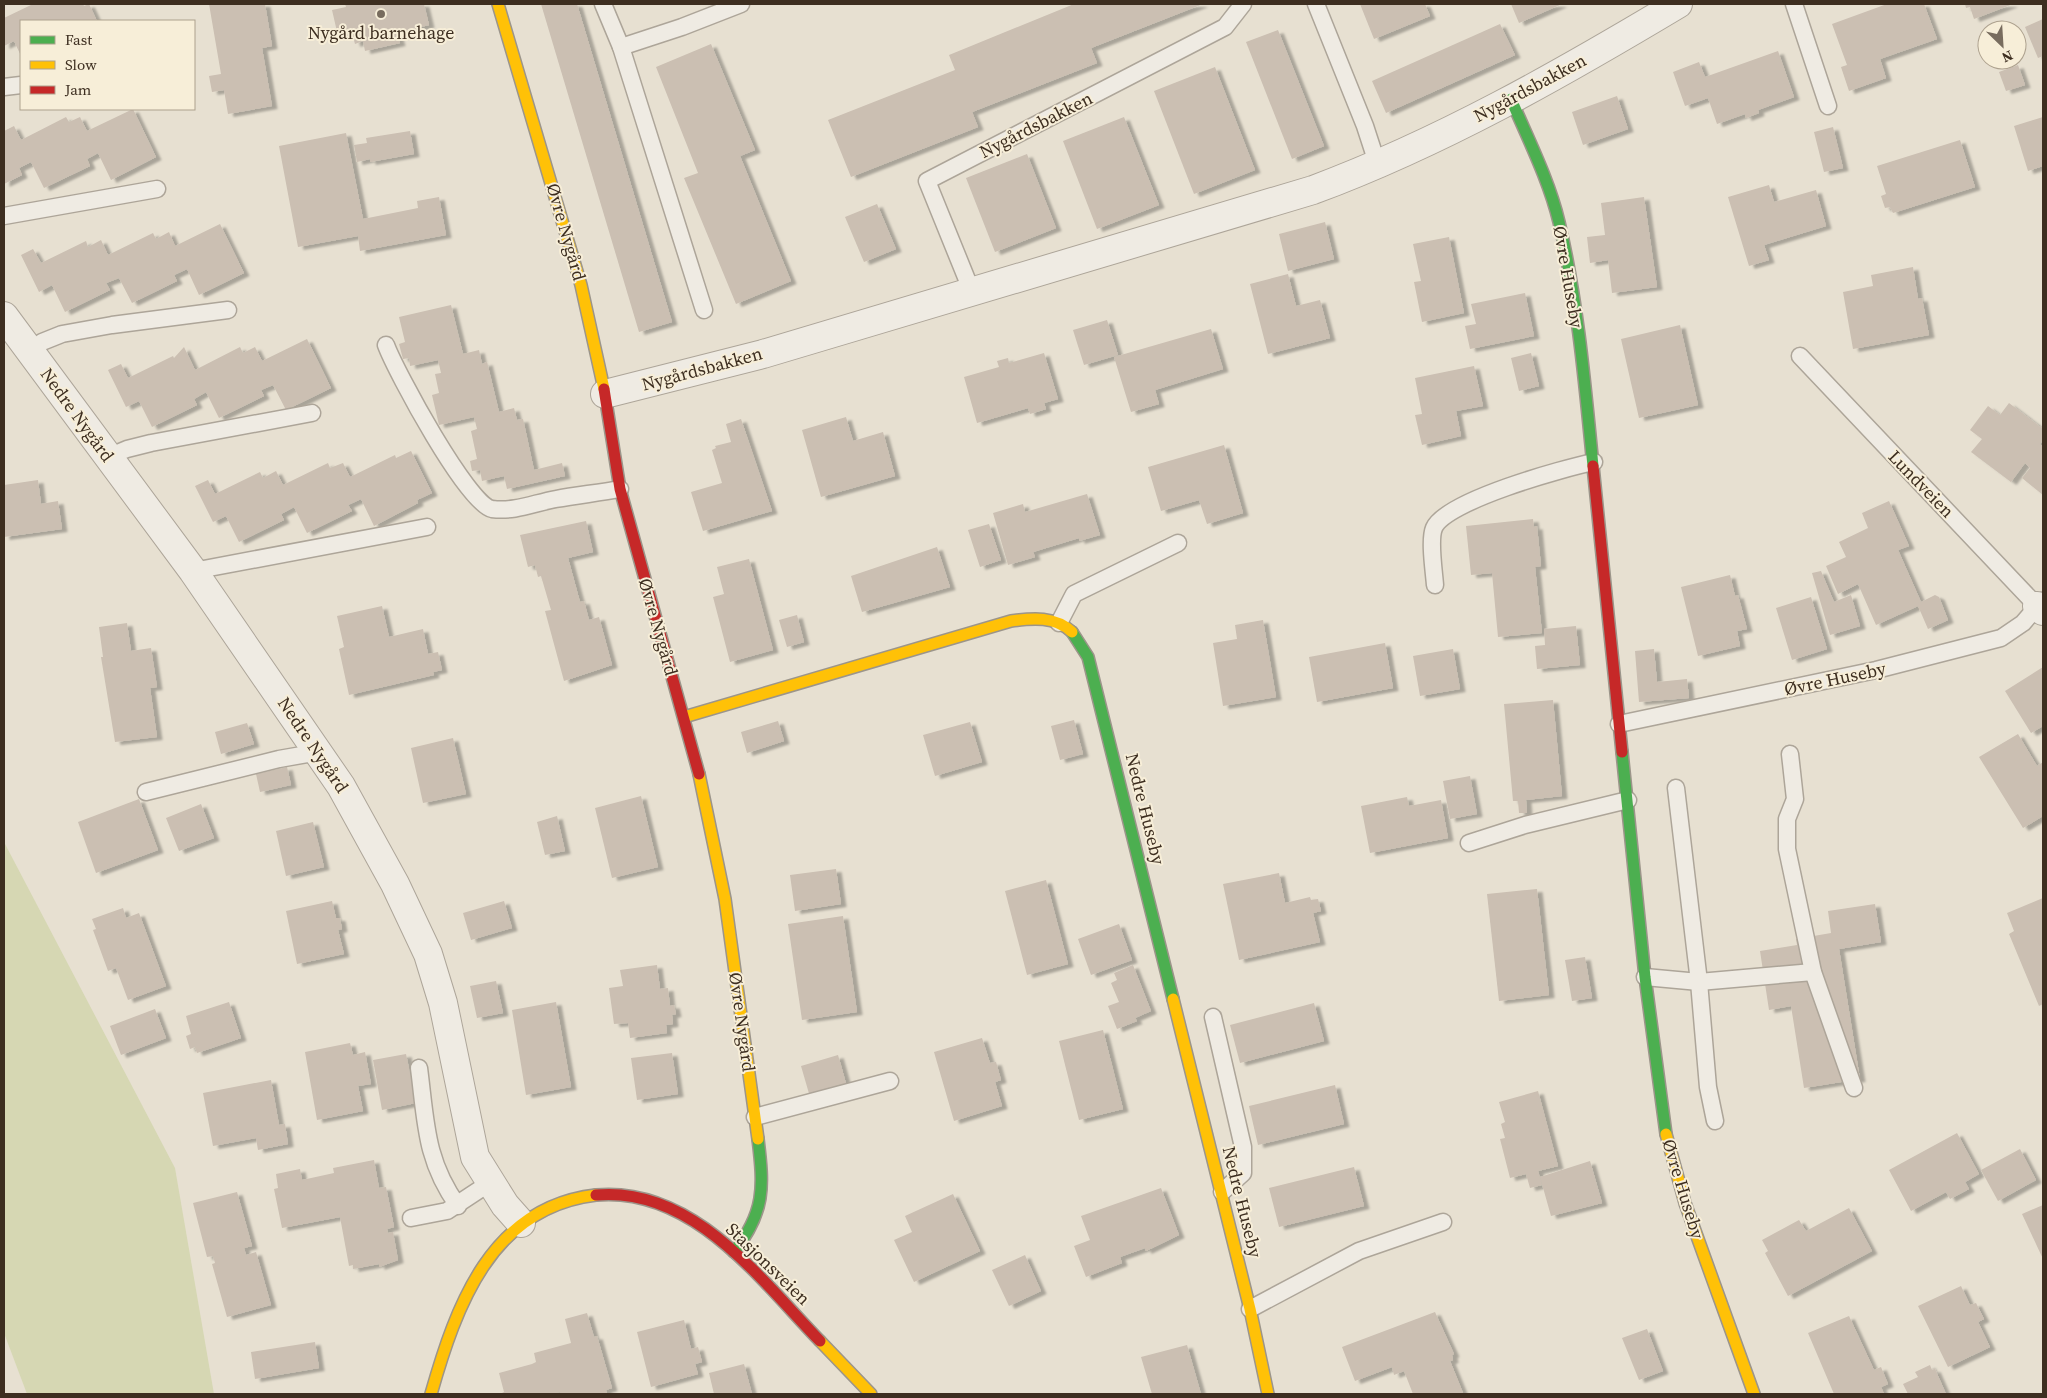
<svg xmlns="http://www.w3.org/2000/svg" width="2047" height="1398" font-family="'Source Serif 4',serif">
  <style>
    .green { fill: #d6d7b3 }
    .building { fill: #cbbfb2; filter: url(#shadow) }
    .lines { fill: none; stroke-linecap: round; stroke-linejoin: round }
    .lane-casing { stroke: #ada599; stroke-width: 19 }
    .street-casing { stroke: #ada599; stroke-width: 30 }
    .fast-casing { stroke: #9c958a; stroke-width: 14 }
    .slow-casing { stroke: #9c958a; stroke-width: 14 }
    .jam-casing { stroke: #9c958a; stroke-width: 14 }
    .lane { stroke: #efebe3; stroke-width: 16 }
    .street { stroke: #efebe3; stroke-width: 28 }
    .fast { stroke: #4caf50; stroke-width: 11 }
    .slow { stroke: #ffc107; stroke-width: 11 }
    .jam { stroke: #c62828; stroke-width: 11 }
    .poi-dot { fill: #786c5e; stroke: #f7eed8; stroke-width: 2 }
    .labels { text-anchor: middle; stroke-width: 4; stroke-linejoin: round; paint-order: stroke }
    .poi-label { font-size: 18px; fill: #3d2e20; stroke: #f7eed8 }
    .street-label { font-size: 18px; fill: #3d2e20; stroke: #f7eed8 }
  </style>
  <defs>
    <filter id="shadow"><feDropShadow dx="5.5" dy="3" stdDeviation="1" flood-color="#0004"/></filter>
  </defs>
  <rect width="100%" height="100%" fill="#e7e0d1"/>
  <path class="green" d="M4 842 175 1168 214 1394H27L4 1333Z"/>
  <g class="building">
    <path d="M33 4H83L84 6 89 4 97 21H21V56L14 41 4 46V18Z"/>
    <path d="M209 4H265L272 46 262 48 272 106 228 114 224 90 212 92 209 76 221 74Z"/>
    <path d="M345 4H424L429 25 397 33 400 43 365 51 363 41 355 44 352 33 338 36 332 10 346 7Z"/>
    <path d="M541 4H577L672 322 639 332Z"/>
    <path d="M1074 4H1203L1091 48 1097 63 972 112 978 127 851 177 828 120 955 70 949 55Z"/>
    <path d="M1360 4H1425L1430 16 1374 39Z"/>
    <path d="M1511 4H1562L1519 23Z"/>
    <path d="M1887 4H1924L1937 39 1880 59 1886 78 1849 91 1841 67 1847 65 1832 24Z"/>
    <path d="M1965 4H2013L1974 19 1970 7 1966 8Z"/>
    <path d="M2043 19V56L2038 58 2025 27Z"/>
    <path d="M1500 24 1515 55 1386 113 1372 81Z"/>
    <path d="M1278 30 1324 146 1292 159 1246 42Z"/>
    <path d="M711 44 755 150 740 156 791 281 736 304 684 178 698 173 656 67Z"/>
    <path d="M1778 51 1794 97 1758 110 1759 113 1746 118 1745 114 1717 124 1708 98 1685 106 1673 72 1699 62 1705 77Z"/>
    <path d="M2018 65 2025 85 2006 91 1999 72Z"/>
    <path d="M1215 67 1255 170 1194 194 1154 91Z"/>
    <path d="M1617 96 1628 129 1583 145 1572 112Z"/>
    <path d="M133 109 156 157 111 180 98 153 87 159 90 166 44 188 31 162 19 168 22 175 4 184V131L14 126 21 140 66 117 69 122 80 117 87 131Z"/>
    <path d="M1124 117 1159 205 1097 229 1063 141Z"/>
    <path d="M2043 117V166L2028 171 2014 126Z"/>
    <path d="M1833 127 1843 168 1824 172 1814 132Z"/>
    <path d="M410 131 414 154 370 162V159L357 162 354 145 367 143 366 138Z"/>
    <path d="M346 133 363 219 418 208 417 201 439 197 446 235 360 251 358 236 298 247 279 146Z"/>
    <path d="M1960 140 1975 187 1893 213 1890 207 1885 208 1881 196 1886 194 1877 166Z"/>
    <path d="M1027 154 1056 228 995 252 966 178Z"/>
    <path d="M1769 185 1774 202 1816 190 1826 226 1764 245 1769 260 1749 266 1728 197Z"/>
    <path d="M1644 197 1657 287 1612 293 1608 260 1590 263 1587 237 1605 235 1601 203Z"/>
    <path d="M877 204 896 249 864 262 845 217Z"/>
    <path d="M1325 222 1334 259 1288 271 1279 234Z"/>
    <path d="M220 224 244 273 199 295 187 269 174 275 177 281 132 303 119 278 106 283 110 290 65 312 52 285 39 292 21 255 33 249 41 263 86 241 88 247 101 240 108 255 153 233 156 239 169 232 175 246Z"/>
    <path d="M1449 237 1464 313 1422 322 1414 282 1421 281 1413 244Z"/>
    <path d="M1913 267 1918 299 1922 298 1929 335 1853 349 1843 292 1873 286 1871 275Z"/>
    <path d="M1288 274 1296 306 1320 300 1330 338 1268 354 1250 284Z"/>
    <path d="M1525 293 1534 336 1470 349 1465 326 1476 324 1471 304Z"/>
    <path d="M451 305 463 354 479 350 482 364 487 362 499 412 514 408 517 420 523 419 534 470 562 463 565 476 507 489 504 476 482 481 480 470 472 471 470 461 477 459 471 431 477 429 474 417 439 425 432 395 439 393 435 374 441 373 438 360 410 366 409 358 403 359 399 344 405 342 399 317Z"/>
    <path d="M1107 320 1118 355 1084 365 1073 330Z"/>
    <path d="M1680 325 1698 405 1639 418 1621 339Z"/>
    <path d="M1211 329 1223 369 1155 390 1159 404 1131 412 1114 357Z"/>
    <path d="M307 339 331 388 286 410 273 385 261 390 264 396 219 418 206 392 194 399 197 405 152 427 139 401 126 407 108 370 121 364 128 378 173 356 174 358 184 347 195 370 240 347 243 353 255 347 262 361Z"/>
    <path d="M1044 353 1058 399 1044 403 1046 409 1030 414 1028 408 977 423 964 377 999 367 997 361 1008 358 1009 363Z"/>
    <path d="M1531 353 1539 386 1519 391 1511 358Z"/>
    <path d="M1474 366 1483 406 1456 411 1461 436 1422 445 1415 415 1422 414 1415 378Z"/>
    <path d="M2009 403 2043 429V440L2040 444 2043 447V495L2022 478 2030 468 2025 463 2011 482 1971 452 1982 439 1970 430 1988 406 2000 415Z"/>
    <path d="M846 417 853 441 883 432 895 476 821 497 802 430Z"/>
    <path d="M741 419 772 511 703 531 691 492 722 483 712 450 716 448 715 446 731 442 726 424Z"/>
    <path d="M1224 445 1243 513 1207 524 1199 500 1161 511 1148 467Z"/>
    <path d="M411 451 432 493 417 500 418 503 374 526 361 499 348 505 352 511 307 533 294 507 281 514 284 520 239 542 226 516 213 522 195 486 208 480 215 494 260 472 263 478 276 471 283 485 328 463 330 468 343 463 350 477 395 455 396 458Z"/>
    <path d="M38 480 41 504 58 501 62 529 4 537V485Z"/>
    <path d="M1087 494 1100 535 1079 541V538L1033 552 1035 557 1008 565 993 513 1023 504 1025 512Z"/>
    <path d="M1889 501 1909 546 1898 550 1921 602 1935 595 1939 597 1948 620 1928 629 1918 606 1876 625 1858 584 1838 594 1826 566 1846 557 1839 542 1868 528 1862 513Z"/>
    <path d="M1533 519 1534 527 1537 526 1541 566 1535 567 1542 633 1498 637 1492 573 1471 575 1466 526Z"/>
    <path d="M586 521 593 552 568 558 580 602 584 601 589 620 599 617 612 665 564 681 545 611 551 610 541 576 538 577 535 565 528 567 520 535Z"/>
    <path d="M989 524 1001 560 980 567 968 530Z"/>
    <path d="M937 547 950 587 862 612 851 576Z"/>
    <path d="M749 559 773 650 730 662 713 597 724 594 717 567Z"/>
    <path d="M1821 571 1834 602 1851 595 1860 626 1830 635 1812 573Z"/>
    <path d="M1730 575 1735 596 1738 595 1747 629 1737 631 1740 646 1698 656 1681 587Z"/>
    <path d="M1811 597 1827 649 1792 660 1776 608Z"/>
    <path d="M382 606 389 637 423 629 428 654 438 652 442 670 433 672 434 675 349 695 339 649 344 647 337 616Z"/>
    <path d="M797 615 804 642 787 647 779 620Z"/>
    <path d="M1263 620 1276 697 1223 706 1213 643 1237 639 1235 625Z"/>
    <path d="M127 623 131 651 151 648 157 687 150 688 157 737 115 742 101 657H103L99 627Z"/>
    <path d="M1576 626 1580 665 1537 669 1535 646 1545 645 1544 629Z"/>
    <path d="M1385 643 1393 688 1317 702 1309 657Z"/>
    <path d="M1453 649 1460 689 1420 696 1413 656Z"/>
    <path d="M1654 649 1657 682 1687 679 1689 698 1639 702 1635 651Z"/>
    <path d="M2043 667V726L2031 733 2005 691Z"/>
    <path d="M1553 700 1562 796 1526 800 1527 813H1519L1518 801H1513L1504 704Z"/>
    <path d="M1074 720 1083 754 1060 760 1051 726Z"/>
    <path d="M778 721 784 741 747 753 741 732Z"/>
    <path d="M970 722 982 762 935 776 923 735Z"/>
    <path d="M247 723 254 744 221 754 215 732Z"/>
    <path d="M2018 734 2037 766 2043 762V816L2023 828 1979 757Z"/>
    <path d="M453 738 466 794 423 803 411 748Z"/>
    <path d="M287 767 291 785 260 792 256 774Z"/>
    <path d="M1470 776 1477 814 1450 819 1443 781Z"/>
    <path d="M641 796 658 867 612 878 595 808Z"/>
    <path d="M1407 797 1409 806 1441 800 1448 838 1370 853 1361 806Z"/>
    <path d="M139 799 158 850 96 873 78 822Z"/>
    <path d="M201 804 214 838 179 851 166 818Z"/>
    <path d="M557 816 565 851 545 855 537 822Z"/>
    <path d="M313 822 324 867 286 876 276 831Z"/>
    <path d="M836 869 841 904 795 911 790 875Z"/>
    <path d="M1279 873 1285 903 1310 897 1311 900 1318 899 1321 911 1313 913 1320 942 1239 960 1223 884Z"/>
    <path d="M1046 880 1068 964 1027 975 1005 891Z"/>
    <path d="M1537 889 1549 995 1499 1001 1487 894Z"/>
    <path d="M2043 898V1004L2039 1006 2009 934 2014 931 2007 913Z"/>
    <path d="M332 901 336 918H340L342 929 338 930 344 954 297 964 286 911Z"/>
    <path d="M504 901 512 928 471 940 463 913Z"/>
    <path d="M1875 904 1881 942 1839 949 1860 1079 1804 1088 1791 1006 1769 1010 1760 951 1797 945 1796 939 1831 933 1828 911Z"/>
    <path d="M123 908 126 918 139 913 166 986 128 1000 116 968 108 971 93 930 96 929 92 919Z"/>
    <path d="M843 916 857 1012 802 1020 788 924Z"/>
    <path d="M1119 924 1132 960 1091 975 1078 939Z"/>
    <path d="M1585 957 1592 998 1572 1001 1565 960Z"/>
    <path d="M657 965 660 989 668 988 670 1006 674 1005 676 1014 672 1015 673 1024 666 1025 667 1033 630 1038 628 1023 614 1024 609 988 623 986 620 970Z"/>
    <path d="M1133 965 1151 1011 1135 1018 1137 1021 1117 1029 1108 1006 1119 1002 1111 983 1117 980 1114 973Z"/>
    <path d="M496 981 503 1013 477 1018 470 986Z"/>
    <path d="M229 1002 241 1038 197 1053 195 1047 190 1049 186 1036 191 1034 186 1016Z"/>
    <path d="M556 1002 571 1087 526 1095 512 1010Z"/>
    <path d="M1314 1003 1324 1041 1240 1063 1230 1025Z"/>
    <path d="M155 1009 166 1038 121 1055 110 1026Z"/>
    <path d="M1103 1030 1123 1109 1079 1120 1059 1041Z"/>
    <path d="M982 1038 990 1063 996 1062 1001 1080 995 1082 1002 1106 954 1121 934 1052Z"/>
    <path d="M350 1043 353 1055 365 1052 371 1084 358 1086 363 1111 317 1120 305 1052Z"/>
    <path d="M672 1053 678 1094 637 1100 631 1058Z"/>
    <path d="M406 1054 416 1103 382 1110 373 1060Z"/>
    <path d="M838 1055 847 1087 810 1097 801 1066Z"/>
    <path d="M271 1080 279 1125 285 1124 288 1144 258 1150 256 1138 213 1146 203 1093Z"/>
    <path d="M1335 1085 1344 1124 1258 1145 1249 1106Z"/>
    <path d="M1538 1091 1558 1166 1538 1171 1542 1185 1530 1188 1526 1174 1510 1178 1500 1139 1505 1138 1501 1124 1505 1122 1499 1102Z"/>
    <path d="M1957 1133 1979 1174 1965 1182 1969 1189 1950 1199 1946 1192 1911 1211 1889 1170Z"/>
    <path d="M2020 1149 2036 1180 1998 1201 1981 1170Z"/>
    <path d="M374 1160 379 1188 386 1187 394 1227 387 1229 388 1233 393 1232 398 1260 379 1267V1264L353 1269V1265L349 1266 340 1217 282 1228 274 1189 278 1188 276 1174 300 1169 302 1180 334 1173 333 1168Z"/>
    <path d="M1590 1161 1602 1203 1551 1216 1540 1177Z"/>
    <path d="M1354 1167 1364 1206 1279 1227 1269 1188Z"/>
    <path d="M1161 1188 1179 1235 1146 1251 1145 1248 1120 1257 1122 1263 1086 1277 1074 1246 1090 1240 1081 1216Z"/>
    <path d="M237 1192 252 1246 244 1248 246 1255 256 1252 271 1305 227 1317 212 1264 215 1263 213 1256 207 1257 193 1203Z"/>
    <path d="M953 1194 980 1251 914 1282 894 1240 912 1232 905 1216Z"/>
    <path d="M2043 1205V1259L2022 1214Z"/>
    <path d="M1849 1208 1872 1251 1788 1296 1765 1253 1768 1251 1762 1240 1799 1220 1806 1231Z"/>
    <path d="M1025 1255 1041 1291 1009 1306 992 1270Z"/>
    <path d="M1961 1286 1970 1305 1976 1303 1984 1319 1978 1322 1990 1347 1948 1367 1918 1306Z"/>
    <path d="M1435 1312 1454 1354 1452 1355 1453 1360 1450 1361 1463 1393 1413 1394 1404 1371 1394 1375 1392 1367 1355 1381 1342 1347Z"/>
    <path d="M587 1313 594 1337 597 1336 612 1388 606 1390 607 1394H561L560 1392 552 1394H500L504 1392 499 1373 532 1364 536 1362 534 1353 571 1343 565 1319Z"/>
    <path d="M1849 1316 1874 1370 1881 1367 1888 1384 1881 1387 1884 1394H1834L1808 1333Z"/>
    <path d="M684 1320 691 1349 698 1347 702 1362 695 1364 698 1374 651 1387 637 1332Z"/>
    <path d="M1647 1329 1663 1371 1639 1380 1622 1338Z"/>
    <path d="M315 1342 319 1368 255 1379 251 1352Z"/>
    <path d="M1187 1345 1201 1394H1152L1141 1357Z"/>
    <path d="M744 1364 752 1394H714L709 1373Z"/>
    <path d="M1930 1365 1932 1370 1935 1369 1946 1394H1908L1903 1384 1918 1377 1915 1372Z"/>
  </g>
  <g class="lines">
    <g class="lane-casing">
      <g id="lane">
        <path d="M603 4 621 47 704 310"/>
        <path d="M1316 4 1365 126 1378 166"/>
        <path d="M1794 4 1828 106"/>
        <path d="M621 47 682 27 741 4"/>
        <path d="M4 87 21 85"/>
        <path d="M4 216 157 189"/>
        <path d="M972 292 927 181 1225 27 1243 4"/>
        <path d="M386 345C396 372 468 505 492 509 515 512 534 503 556 499 577 495 599 493 620 489"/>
        <path d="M31 352 42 342 62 334 112 325 228 310"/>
        <path d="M1800 356 2037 606"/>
        <path d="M108 457 127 449 151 443 312 413"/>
        <path d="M193 571 427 527"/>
        <path d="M1435 585C1434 571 1429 540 1434 528 1445 501 1564 468 1594 462"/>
        <path d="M1059 623 1074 594 1178 543"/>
        <path d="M1619 724 1876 670 2001 638 2023 623 2042 601"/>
        <path d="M1790 754 1795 799 1787 819V849L1813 972 1854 1088"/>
        <path d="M1676 788 1699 982 1708 1087 1715 1121"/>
        <path d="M146 792 279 759 319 752"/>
        <path d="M1469 843 1525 825 1628 800"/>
        <path d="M1645 977 1699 982 1813 972"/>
        <path d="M1213 1017 1243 1147V1173L1222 1192"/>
        <path d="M419 1068C426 1122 425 1160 458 1206"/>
        <path d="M755 1117 890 1081"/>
        <path d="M411 1218 447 1211 491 1182"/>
        <path d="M1250 1309 1359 1251 1443 1222"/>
      </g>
    </g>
    <g class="street-casing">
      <g id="street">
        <path d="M4 316 193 571 341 786 395 884 428 954 443 1003 475 1157 505 1205 521 1223"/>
        <path d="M605 394 763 354 1313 190C1442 142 1561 74 1678 4"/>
        <path d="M2037 606 2043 611"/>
      </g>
    </g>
    <g class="fast-casing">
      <g id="fast">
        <path d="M1511 99C1528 139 1549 180 1559 222 1578 302 1585 385 1593 466"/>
        <path d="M1072 632 1088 657 1173 999"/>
        <path d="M1622 752 1645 977 1666 1134"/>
        <path d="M734 1252C765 1212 764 1188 758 1139"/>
      </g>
    </g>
    <g class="slow-casing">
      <g id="slow">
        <path d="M498 4 581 285 604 389"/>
        <path d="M684 717 1011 621C1033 618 1055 616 1072 632"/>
        <path d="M699 774 725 899 758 1139"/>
        <path d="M1173 999 1250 1309 1268 1394"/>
        <path d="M1666 1134 1685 1203 1754 1394"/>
        <path d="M820 1341 871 1394"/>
        <path d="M431 1394C456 1306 491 1207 596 1195"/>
      </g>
    </g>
    <g class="jam-casing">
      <g id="jam">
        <path d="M604 389 620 489 699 774"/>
        <path d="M1593 466 1622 752"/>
        <path d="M596 1195C693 1186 760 1279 820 1341"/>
      </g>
    </g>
    <use href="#lane" class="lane"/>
    <use href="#street" class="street"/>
    <use href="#fast" class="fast"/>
    <use href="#slow" class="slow"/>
    <use href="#jam" class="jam"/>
  </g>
  <circle class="poi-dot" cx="381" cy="14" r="5"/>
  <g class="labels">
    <g class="poi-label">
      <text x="381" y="39">Nygård barnehage</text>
    </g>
    <g class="street-label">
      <text transform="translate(1530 88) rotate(-28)" y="6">Nygårdsbakken</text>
      <text transform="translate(1036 125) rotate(-27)" y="6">Nygårdsbakken</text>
      <text transform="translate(566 232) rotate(74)" y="6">Øvre Nygård</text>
      <text transform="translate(1568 277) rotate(80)" y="6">Øvre Huseby</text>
      <text transform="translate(702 369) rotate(-15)" y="6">Nygårdsbakken</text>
      <text transform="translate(77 415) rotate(54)" y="6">Nedre Nygård</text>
      <text transform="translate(1921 484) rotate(46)" y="6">Lundveien</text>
      <text transform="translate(658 627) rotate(74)" y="6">Øvre Nygård</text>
      <text transform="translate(1835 679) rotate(-12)" y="6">Øvre Huseby</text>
      <text transform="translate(313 745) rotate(56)" y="6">Nedre Nygård</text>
      <text transform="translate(1145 809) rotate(76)" y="6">Nedre Huseby</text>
      <text transform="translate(742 1022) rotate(82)" y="6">Øvre Nygård</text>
      <text transform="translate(1683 1189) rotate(73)" y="6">Øvre Huseby</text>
      <text transform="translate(1242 1202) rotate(76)" y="6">Nedre Huseby</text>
      <text transform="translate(768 1264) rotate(44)" y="6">Stasjonsveien</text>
    </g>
  </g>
  <rect width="2047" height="1398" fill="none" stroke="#3d2e20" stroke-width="10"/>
  <rect x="20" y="20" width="175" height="90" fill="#f7eed8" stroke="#ada18e"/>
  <rect x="30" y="36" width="25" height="8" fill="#4caf50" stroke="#ada18e"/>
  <text x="65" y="45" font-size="15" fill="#3d2e20">Fast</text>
  <rect x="30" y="61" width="25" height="8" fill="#ffc107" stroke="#ada18e"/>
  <text x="65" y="70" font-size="15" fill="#3d2e20">Slow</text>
  <rect x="30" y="86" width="25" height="8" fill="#c62828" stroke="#ada18e"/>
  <text x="65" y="95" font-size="15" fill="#3d2e20">Jam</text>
  <g transform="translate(2002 45) rotate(155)"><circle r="24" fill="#f7eed8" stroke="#ada18e"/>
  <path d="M0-4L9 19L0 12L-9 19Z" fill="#786c5e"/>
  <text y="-8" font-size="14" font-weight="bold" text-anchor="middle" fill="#3d2e20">N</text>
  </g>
</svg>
